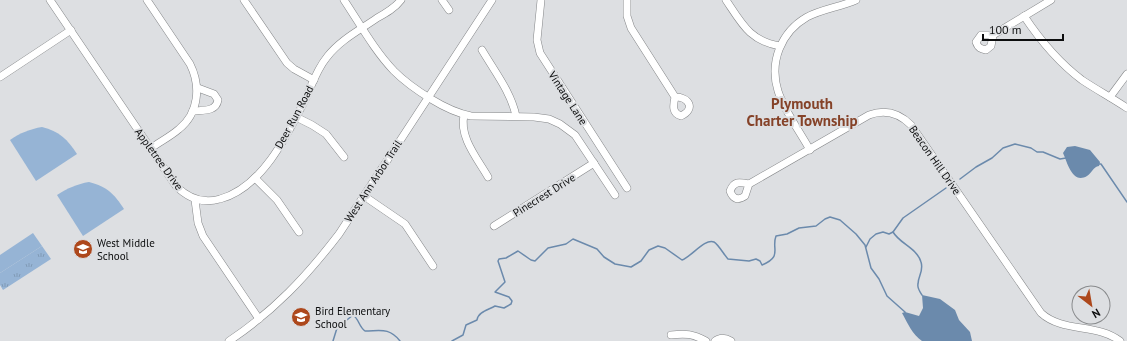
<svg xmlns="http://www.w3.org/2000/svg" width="1127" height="341" font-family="'PT Sans',sans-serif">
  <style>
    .grass { fill: #96b4d5 }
    .park { fill: url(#park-tufts) }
    .water { fill: #6b8aac }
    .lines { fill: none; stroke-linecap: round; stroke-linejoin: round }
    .stream { stroke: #6b8aac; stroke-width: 1.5 }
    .minor-casing { stroke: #848688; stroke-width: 8 }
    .minor { stroke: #fff; stroke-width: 7 }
    .labels { text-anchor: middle; stroke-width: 4; stroke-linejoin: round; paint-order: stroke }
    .street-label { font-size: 11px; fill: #0c0d0e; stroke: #dddfe2 }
    .poi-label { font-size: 11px; fill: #0c0d0e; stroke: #dddfe2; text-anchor: start }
    .district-label { font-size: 15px; font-weight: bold; fill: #854228; stroke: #dddfe2 }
  </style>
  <defs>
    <pattern id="park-tufts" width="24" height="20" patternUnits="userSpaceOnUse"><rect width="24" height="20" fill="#96b4d5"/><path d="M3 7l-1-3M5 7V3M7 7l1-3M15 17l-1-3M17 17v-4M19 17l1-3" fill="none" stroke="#809ab6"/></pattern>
  </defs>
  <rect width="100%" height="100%" fill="#dddfe2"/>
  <g class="grass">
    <path d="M42 127C59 131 68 140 77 154L36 181 10 140C20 133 30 129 42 127Z"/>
    <path d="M89 182C108 187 114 194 124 209L83 236 57 195C68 188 77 184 89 182Z"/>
    <path d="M33 233 42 246 0 273V255Z"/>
  </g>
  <path class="park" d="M42 246 51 259 3 290 0 285V273Z"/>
  <g class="water">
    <path d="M1075 146 1090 150 1100 162 1099 166C1093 167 1092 173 1087 176 1072 185 1067 161 1063 153L1067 147Z"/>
    <path d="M922 295 940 299 955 310 959 320 970 332 972 341H922C912 334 908 324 902 313L905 312 919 316 923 308Z"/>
  </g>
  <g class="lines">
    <g class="stream">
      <path d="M1099 164H1101L1127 202"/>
      <path d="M960 179 976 167 992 158 1003 148 1015 144 1031 148 1037 152H1043L1060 159 1066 158"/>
      <path d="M893 232C900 244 917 248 921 262 924 271 918 276 918 284 917 288 920 292 922 295"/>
      <path d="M866 247 870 239 876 234 883 232 889 234 893 232 903 218 946 188"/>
      <path d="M333 341 337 328 353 315C359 319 359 327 365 331 380 331 389 327 400 341"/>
      <path d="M452 341 463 335 466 325 477 320C478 312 488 310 495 306L504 308 511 304 512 301 509 297 495 292 505 282 498 261 499 259 506 258 518 251 531 260 535 261 548 248 566 244 573 239 597 249 604 257 615 264 631 267 641 261 649 250 658 246 665 248 682 260C691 257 705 238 714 242 718 244 725 256 728 259L749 261 756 259 760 261 762 265C783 256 771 249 776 236L787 234 799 228 816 226 825 219 830 217 840 220 856 234 865 245 871 268 879 279 887 296 905 312"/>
    </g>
    <g class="minor-casing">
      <g id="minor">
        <path d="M50 0 176 186C188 198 203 204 220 199 262 188 288 134 306 98 312 84 317 69 327 57 340 40 360 30 377 18 386 13 395 8 401 0"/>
        <path d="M147 0 190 64C201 86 199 113 179 129 170 137 159 142 150 149"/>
        <path d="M244 0 287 63 294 69 314 80"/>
        <path d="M344 0C360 24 374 50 394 71 405 82 418 91 431 99 444 107 456 113 471 116L534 117 549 119 560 124 575 135 615 195"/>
        <path d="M442 0 449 10"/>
        <path d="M541 0 537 40 540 53 627 188"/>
        <path d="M627 0V16L631 28 675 97C673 106 672 113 681 116 696 109 689 97 675 97"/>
        <path d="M726 0C742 24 750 41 780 46"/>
        <path d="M1024 16C1040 40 1058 62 1082 80 1097 90 1112 98 1127 108"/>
        <path d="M993 35 991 46 986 50C981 49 978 48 976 42L981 35H993L1051 0"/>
        <path d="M482 50C495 72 511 92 516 116"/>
        <path d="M0 77 71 30"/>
        <path d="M1110 97 1127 74"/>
        <path d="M193 111C203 110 216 112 218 100L214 94 198 88"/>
        <path d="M464 115C459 137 477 158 488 177"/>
        <path d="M296 117 312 125 326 134 344 157"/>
        <path d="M810 150C800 132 784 110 778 91 769 62 781 32 807 17 822 9 840 7 856 0"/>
        <path d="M255 178 277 200 299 232"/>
        <path d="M749 184 745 196C738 201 733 199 730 191 734 181 739 182 749 184L869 115C885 109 899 113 911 125L1041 313C1063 333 1097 323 1120 341"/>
        <path d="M364 196 405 224 433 266"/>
        <path d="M195 200 198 223 203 236 259 319"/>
        <path d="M494 226 594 163"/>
        <path d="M671 335C686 333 693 334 706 341"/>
        <path d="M229 341C274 311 306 277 339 234L492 0"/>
        <path d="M715 341C720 337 726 338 731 341"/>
      </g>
    </g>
    <use href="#minor" class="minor"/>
  </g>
  <defs>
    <g id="school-disc" transform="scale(1)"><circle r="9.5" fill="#ad481c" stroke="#dddfe2"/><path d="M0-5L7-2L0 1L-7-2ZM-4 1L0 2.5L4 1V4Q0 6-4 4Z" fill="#fff"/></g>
  </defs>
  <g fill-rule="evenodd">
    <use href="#school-disc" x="83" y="249"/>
    <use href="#school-disc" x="301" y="317"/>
  </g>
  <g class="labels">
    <g class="street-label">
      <text transform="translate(568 98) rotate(57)" y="4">Vintage Lane</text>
      <text transform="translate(294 117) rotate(-62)" y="4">Deer Run Road</text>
      <text transform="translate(159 159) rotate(54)" y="4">Appletree Drive</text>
      <text transform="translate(935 160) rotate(55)" y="4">Beacon Hill Drive</text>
      <text transform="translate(373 181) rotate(-57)" y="4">West Ann Arbor Trail</text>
      <text transform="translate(544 195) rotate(-32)" y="4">Pinecrest Drive</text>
    </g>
    <g class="poi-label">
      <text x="97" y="247">West Middle<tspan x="97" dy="13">School</tspan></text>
      <text x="315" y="315">Bird Elementary<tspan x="315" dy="13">School</tspan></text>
    </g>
    <g class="district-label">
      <text x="802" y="109">Plymouth<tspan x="802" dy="17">Charter Township</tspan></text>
    </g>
  </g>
  <g transform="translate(1091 305) rotate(149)"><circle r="19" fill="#dddfe2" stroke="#898b8d"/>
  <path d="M0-3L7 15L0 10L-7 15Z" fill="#ad481c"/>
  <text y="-6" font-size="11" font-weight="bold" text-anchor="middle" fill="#0c0d0e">N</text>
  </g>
  <path d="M983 34v6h80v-6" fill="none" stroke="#0c0d0e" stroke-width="2"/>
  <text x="989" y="34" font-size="12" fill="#0c0d0e" stroke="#dddfe2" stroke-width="3" paint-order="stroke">100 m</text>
</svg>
